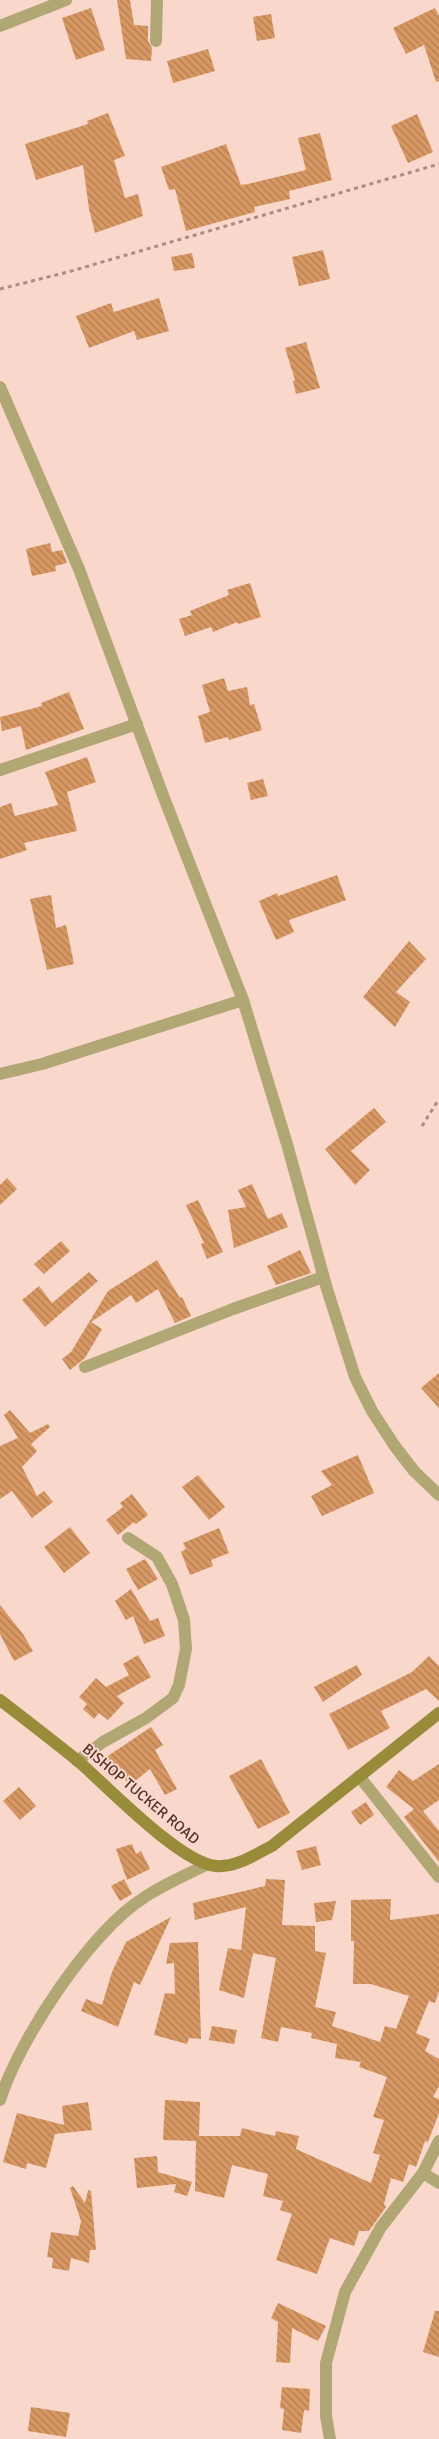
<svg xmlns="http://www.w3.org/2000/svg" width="439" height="2439" font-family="Signika,sans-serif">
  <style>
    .building { fill: url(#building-back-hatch) }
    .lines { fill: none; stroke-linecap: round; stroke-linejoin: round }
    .path { stroke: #ad8b80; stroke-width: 3; stroke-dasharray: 4 4; stroke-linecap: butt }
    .minor { stroke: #b0a775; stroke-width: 12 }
    .secondary { stroke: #988b39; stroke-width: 12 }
    .labels { text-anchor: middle; stroke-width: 4; stroke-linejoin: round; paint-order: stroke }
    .street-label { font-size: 15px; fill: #543328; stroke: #f9d7cb }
  </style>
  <defs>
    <pattern id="building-back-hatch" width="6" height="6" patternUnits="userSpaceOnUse" patternTransform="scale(1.25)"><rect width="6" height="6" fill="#d89863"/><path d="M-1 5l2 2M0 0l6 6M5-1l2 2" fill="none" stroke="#b27d52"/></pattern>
  </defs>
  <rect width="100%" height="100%" fill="#f9d7cb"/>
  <g class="building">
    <path d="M117 0H130L134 25 148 26V41L152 48 151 61 126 59Z"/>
    <path d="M91 8 105 50 76 60 62 18Z"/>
    <path d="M435 8 439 16V81L436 82 424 45 406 54 393 28Z"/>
    <path d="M271 14 275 38 257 41 253 17Z"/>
    <path d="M208 49 215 71 173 83 167 61Z"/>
    <path d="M108 113 125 156 114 160 125 198 138 194 143 216 95 233 89 209 83 165 36 180 25 144 88 124 87 121Z"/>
    <path d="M417 114 433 152 408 163 391 126Z"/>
    <path d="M320 133 332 180 289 191 290 199 254 207 255 212 186 231 175 189 169 190 161 167 226 144 241 185 248 184 306 170 298 138Z"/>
    <path d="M323 250 330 279 299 286 292 257Z"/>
    <path d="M192 253 195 268 174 271 171 257Z"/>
    <path d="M159 298 169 331 137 340 134 331 89 348 76 316 111 303 114 312Z"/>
    <path d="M306 342 320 388 296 394 293 381 295 380 285 348Z"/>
    <path d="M50 543 52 552 62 550 67 563 55 566 56 571 32 576 26 549Z"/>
    <path d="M250 583 261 617 238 624 237 622 213 632 211 627 185 636 179 619 192 615 190 611 229 595 227 590Z"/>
    <path d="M224 678 228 691 247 687 250 705 254 704 255 707 262 730 229 740 228 737 205 743 198 716 210 712 202 685Z"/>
    <path d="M69 692 84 729 26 750 21 726 2 731 0 717 42 706 41 703Z"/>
    <path d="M87 757 96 782 67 792 77 831 24 843 27 850 0 859V807L11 803 15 816 58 805 45 772Z"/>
    <path d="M263 779 268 796 251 800 247 783Z"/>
    <path d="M337 875 346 900 289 920 294 932 276 940 259 901 277 893 278 896Z"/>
    <path d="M51 895 56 928 66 925 74 964 47 970 30 899Z"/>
    <path d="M409 941 426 959 396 992 410 1002 395 1027 363 997Z"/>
    <path d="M374 1108 386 1122 351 1151 370 1170 355 1185 325 1149Z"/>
    <path d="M7 1178 17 1189 0 1205V1185Z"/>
    <path d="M252 1184 268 1219 282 1213 288 1227 234 1248 228 1210 246 1207 238 1190Z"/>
    <path d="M198 1200 223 1252 207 1259 201 1244 204 1243 186 1205Z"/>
    <path d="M61 1241 70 1251 44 1274 34 1264Z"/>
    <path d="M300 1250 311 1273 276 1285 267 1266Z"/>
    <path d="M157 1260 180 1298 182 1297 191 1316 175 1323 158 1289 136 1303 131 1295 91 1322 102 1329 85 1358 70 1370 62 1359 71 1352 108 1291Z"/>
    <path d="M89 1272 98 1281 45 1327 22 1300 39 1286 52 1303Z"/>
    <path d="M439 1373V1408L421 1388Z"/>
    <path d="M10 1410 30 1433 48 1424 50 1427 31 1444 37 1451 22 1467 37 1496 44 1491 53 1502 32 1518 12 1491 0 1499V1446L18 1438 4 1415Z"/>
    <path d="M358 1455 374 1493 322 1516 311 1496 332 1485 321 1471Z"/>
    <path d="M198 1475 225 1507 209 1520 182 1487Z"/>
    <path d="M132 1494 148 1515 136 1524 134 1522 118 1535 106 1520 123 1507 120 1503Z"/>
    <path d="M70 1527 90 1553 64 1573 44 1547Z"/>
    <path d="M219 1528 229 1553 211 1560 213 1566 190 1575 181 1552 186 1549 183 1543Z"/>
    <path d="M145 1559 158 1579 138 1590 126 1569Z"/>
    <path d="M131 1589 150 1621 158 1618 165 1636 144 1644 133 1616 126 1620 115 1601Z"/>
    <path d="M0 1605 23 1634 33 1651 14 1661 0 1634Z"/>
    <path d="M138 1655 151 1677 117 1696 124 1703 108 1720 99 1713 94 1719 83 1709 87 1704 79 1697 96 1678 106 1687 129 1675 123 1664Z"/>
    <path d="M429 1656 439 1666V1701L426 1689 381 1711 390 1728 348 1750 329 1714 412 1672Z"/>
    <path d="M357 1665 362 1675 323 1702 314 1687Z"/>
    <path d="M151 1727 163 1745 155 1750 177 1789 165 1795 150 1769 130 1785 120 1774 114 1778 102 1760Z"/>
    <path d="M261 1759 290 1813 258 1829 229 1776Z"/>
    <path d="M439 1764V1800L423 1811 439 1831V1862L404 1817 414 1809 386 1787 399 1770 413 1781Z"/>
    <path d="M19 1787 36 1806 20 1820 3 1801Z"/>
    <path d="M366 1802 374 1815 360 1825 351 1812Z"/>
    <path d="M132 1844 136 1854 141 1851 150 1869 127 1880 116 1849Z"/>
    <path d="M316 1846 321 1865 302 1870 296 1851Z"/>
    <path d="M124 1879 132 1894 120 1901 111 1886Z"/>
    <path d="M266 1879 285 1880 282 1925 315 1926V1951L326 1953 315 2007 336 2012 332 2026 380 2042 385 2026 396 2029 409 1996 371 1984H353L354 1941H351V1900L391 1899 390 1920 439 1914V1991L435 2003 429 2001 416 2033 430 2039 425 2051 439 2059V2086L433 2097 439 2099V2113L428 2142 425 2141 416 2167 409 2164 403 2182 391 2178 384 2204 386 2207 369 2231H359L354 2246 330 2238 317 2274 276 2260 292 2214 280 2210 283 2201 263 2196 268 2174 232 2165 224 2198 195 2191 196 2141 163 2140 165 2100 200 2102 199 2136H240L242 2128 275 2136 276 2131 299 2136 296 2149 371 2183 380 2155 373 2153 384 2120 373 2117 387 2077 359 2067 361 2062 335 2058 337 2044 311 2038 312 2033 281 2027 278 2042 261 2038 276 1958 253 1953 244 1998 219 1990 228 1948 241 1950 246 1907 195 1920 193 1903 265 1886Z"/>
    <path d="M336 1901 332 1920 316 1922 314 1903Z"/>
    <path d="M171 1917 140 1985 134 1982 118 2027 81 2011 86 1999 102 2005 112 1972 126 1942Z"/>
    <path d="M198 1942 201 2039 189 2038 187 2044 154 2035 165 1993 175 1994 174 1963 166 1964 170 1943Z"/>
    <path d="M212 2026 237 2030 234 2044 209 2040Z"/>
    <path d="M88 2102 92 2130 55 2134 46 2168 27 2163 26 2169 3 2162 17 2113 64 2125 62 2106Z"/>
    <path d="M157 2156 158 2172 192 2182 187 2196 174 2192 176 2184 137 2188 134 2158Z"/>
    <path d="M73 2186 85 2203 88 2190 91 2191 96 2250H90L89 2263 71 2258 69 2271 52 2268 53 2258 47 2257 51 2232 78 2236 81 2221 70 2188Z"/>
    <path d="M278 2303 326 2326 318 2341 292 2328 290 2363 276 2362 278 2322 271 2318Z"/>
    <path d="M435 2311H439V2357L423 2352Z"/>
    <path d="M282 2387 310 2389 309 2411 304 2410 301 2433 282 2430 284 2409 280 2408Z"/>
    <path d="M31 2407 70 2413 66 2437 28 2431Z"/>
  </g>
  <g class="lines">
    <g class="path">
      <path d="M0 289 68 272 439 164"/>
      <path d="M422 1126 439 1099"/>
    </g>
    <g class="minor">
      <path d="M0 26 66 0"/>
      <path d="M156 41 157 0"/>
      <path d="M0 387 79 569 164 798 243 1000 287 1144 327 1289 355 1377 372 1411 394 1445 414 1471 439 1495"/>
      <path d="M0 770 137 724"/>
      <path d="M0 1074 42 1064 243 1000"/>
      <path d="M85 1367 233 1309 323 1277"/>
      <path d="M77 1761 103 1742 146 1718 173 1698 179 1685 186 1649 184 1620 172 1584 157 1557 128 1538"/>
      <path d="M359 1776 439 1877"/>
      <path d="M0 2100C19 2040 90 1931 145 1897 164 1884 186 1875 206 1865"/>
      <path d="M423 2173 439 2183"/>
      <path d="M330 2439 326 2416V2363L345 2292 381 2227 423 2173 439 2141"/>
    </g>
    <path class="secondary" d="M0 1700C26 1720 52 1740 78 1761 107 1786 180 1863 216 1866 235 1868 256 1854 272 1846L439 1713"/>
  </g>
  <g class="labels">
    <g class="street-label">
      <text transform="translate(141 1794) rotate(40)" y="5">BISHOP TUCKER ROAD</text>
    </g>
  </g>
</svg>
